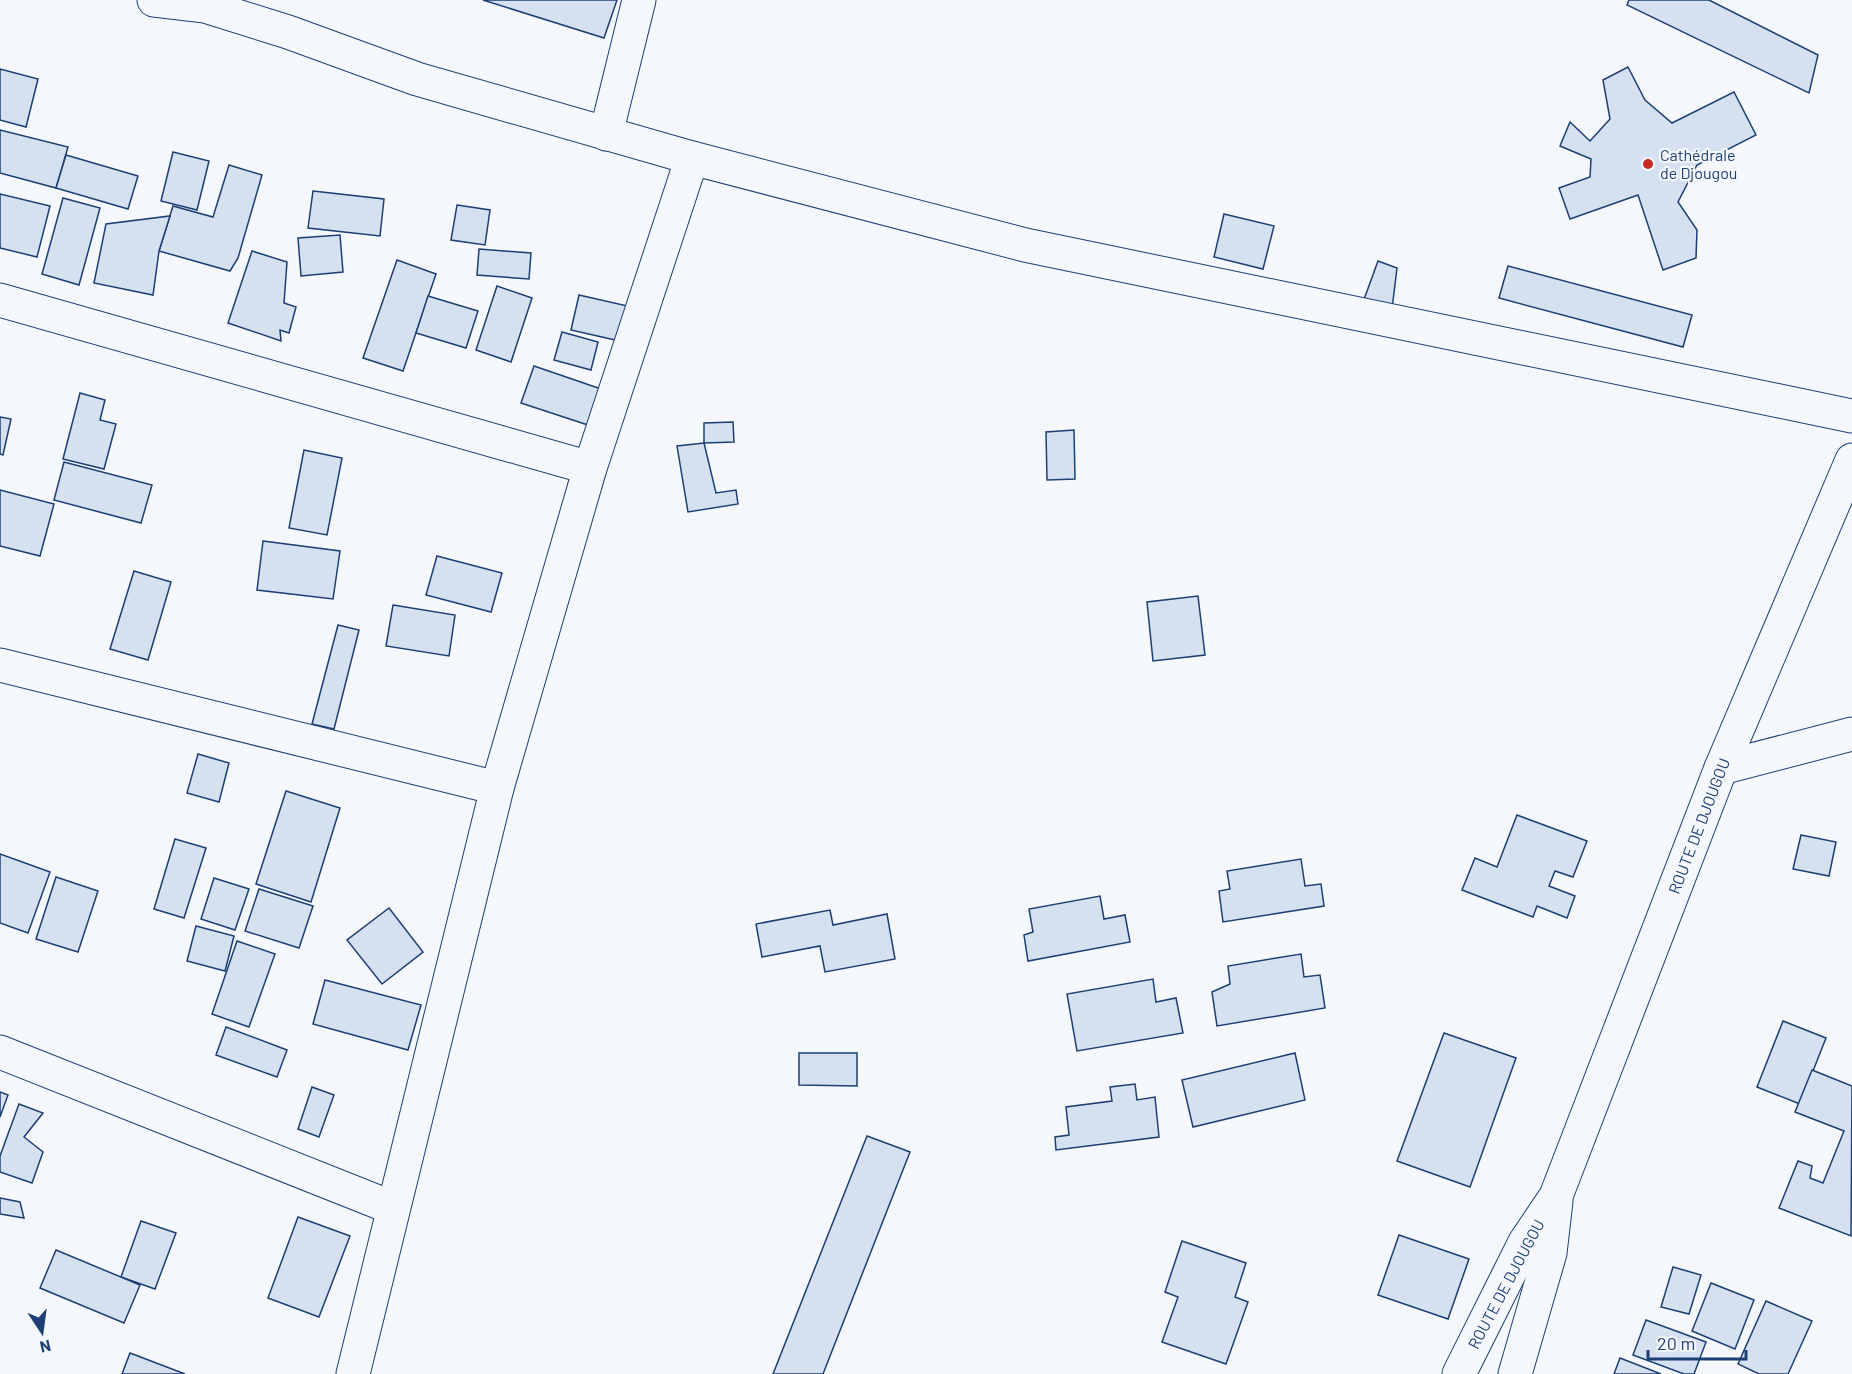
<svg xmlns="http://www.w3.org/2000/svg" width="1852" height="1374" font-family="Barlow,sans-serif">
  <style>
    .building { fill: #d5e0f0; stroke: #1d3f73; stroke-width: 1.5 }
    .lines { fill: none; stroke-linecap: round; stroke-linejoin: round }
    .minor-casing { stroke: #1d3f73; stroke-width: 35 }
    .highway-casing { stroke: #1d3f73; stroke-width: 35 }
    .minor { stroke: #f4f7fb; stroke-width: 33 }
    .highway { stroke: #f4f7fb; stroke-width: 33 }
    .poi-dot { fill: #c62828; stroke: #f4f7fb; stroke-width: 2 }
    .labels { text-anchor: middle; stroke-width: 4.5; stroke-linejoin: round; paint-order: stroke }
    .poi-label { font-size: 16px; fill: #1d3f73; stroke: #f4f7fb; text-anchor: start }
    .street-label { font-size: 16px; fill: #1d3f73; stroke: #f4f7fb }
  </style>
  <rect width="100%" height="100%" fill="#f4f7fb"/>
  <g class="building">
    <path d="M483 0H617L604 38Z"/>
    <path d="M1629 0H1709L1818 55 1809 93 1627 5Z"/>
    <path d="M1628 67 1645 100 1672 123 1734 92 1756 135 1697 165 1678 202 1697 230 1696 258 1663 270 1638 195 1570 219 1559 188 1590 177 1591 159 1560 146 1570 122 1590 141 1610 119 1603 80Z"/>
    <path d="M0 69 38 79 26 127 0 120Z"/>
    <path d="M0 130 68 147 56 188 0 173Z"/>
    <path d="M173 152 209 161 197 210 161 201Z"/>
    <path d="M66 155 138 176 128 209 56 188Z"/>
    <path d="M229 165 262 175 238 258 230 271 159 251 173 206 213 217Z"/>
    <path d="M313 191 384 199 380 236 308 228Z"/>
    <path d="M0 194 50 206 37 257 0 248Z"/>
    <path d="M63 198 100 208 79 285 42 274Z"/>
    <path d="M457 205 490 210 485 245 451 240Z"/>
    <path d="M1224 214 1274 226 1263 269 1214 257Z"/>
    <path d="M170 216 159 251 153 295 94 283 106 224Z"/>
    <path d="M340 235 343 272 301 276 298 238Z"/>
    <path d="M479 249 531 253 529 279 477 275Z"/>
    <path d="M252 251 287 262 284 303 296 307 289 333 280 330 281 341 228 323Z"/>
    <path d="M397 260 436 274 403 371 363 358Z"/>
    <path d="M1378 261 1397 268 1392 309 1362 305Z"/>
    <path d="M1508 266 1692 315 1683 347 1499 298Z"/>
    <path d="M497 286 532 298 511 362 476 350Z"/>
    <path d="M579 295 632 307 624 342 571 330Z"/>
    <path d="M428 296 478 311 466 348 416 333Z"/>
    <path d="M562 332 598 342 591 370 554 360Z"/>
    <path d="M534 366 604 390 591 426 521 403Z"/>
    <path d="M80 393 105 400 100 420 116 424 104 469 63 459Z"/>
    <path d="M0 417 11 419 3 455 0 454Z"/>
    <path d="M733 422 734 442 704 443V423Z"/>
    <path d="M1074 430 1075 479 1047 480 1046 432Z"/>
    <path d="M704 443 716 493 736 490 738 504 688 512 677 446Z"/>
    <path d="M304 450 342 458 327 535 289 528Z"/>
    <path d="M64 462 152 485 141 523 54 500Z"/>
    <path d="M0 490 54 504 40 556 0 546Z"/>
    <path d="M263 541 340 551 333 599 257 590Z"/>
    <path d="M437 556 502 573 491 612 426 595Z"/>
    <path d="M134 571 171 582 148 660 110 649Z"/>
    <path d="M1198 596 1205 655 1153 661 1147 602Z"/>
    <path d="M393 605 455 615 449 656 386 646Z"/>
    <path d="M338 625 359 630 334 729 312 724Z"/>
    <path d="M198 754 229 763 219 802 187 793Z"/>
    <path d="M286 791 340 808 311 902 256 884Z"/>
    <path d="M1517 815 1587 841 1573 877 1555 871 1549 886 1575 896 1567 918 1537 906 1533 917 1462 890 1475 858 1497 867Z"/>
    <path d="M1801 835 1836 842 1829 876 1793 869Z"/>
    <path d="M175 839 206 848 184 918 154 909Z"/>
    <path d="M0 854 50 872 28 933 0 923Z"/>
    <path d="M1301 859 1305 886 1321 884 1324 906 1223 922 1219 891 1230 889 1227 871Z"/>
    <path d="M56 877 98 891 78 952 36 939Z"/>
    <path d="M214 878 249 889 235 930 201 919Z"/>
    <path d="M259 889 313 906 299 948 245 931Z"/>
    <path d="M1100 896 1104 919 1125 915 1130 942 1028 961 1024 935 1033 932 1029 909Z"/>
    <path d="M389 908 423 952 382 984 347 940Z"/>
    <path d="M830 910 833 925 887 914 895 959 825 972 820 946 762 957 756 924Z"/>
    <path d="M196 926 234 936 225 971 187 961Z"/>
    <path d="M237 941 275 954 249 1027 212 1014Z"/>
    <path d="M1301 954 1304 977 1320 975 1325 1008 1217 1026 1212 992 1230 984 1228 966Z"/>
    <path d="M1153 979 1156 1002 1176 998 1183 1033 1077 1051 1067 994Z"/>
    <path d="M325 980 421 1005 408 1050 313 1024Z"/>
    <path d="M1783 1021 1826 1038 1800 1104 1757 1087Z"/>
    <path d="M226 1027 287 1050 277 1077 216 1055Z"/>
    <path d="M1444 1033 1516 1058 1470 1187 1397 1161Z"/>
    <path d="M799 1053H857V1086L799 1085Z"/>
    <path d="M1295 1053 1305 1100 1193 1127 1182 1080Z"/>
    <path d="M1812 1070 1852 1086 1851 1236 1779 1208 1798 1161 1812 1166 1810 1178 1823 1183 1844 1131 1795 1112Z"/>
    <path d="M1135 1084 1137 1100 1155 1097 1159 1137 1056 1150 1055 1137 1069 1135 1066 1107 1112 1101 1110 1087Z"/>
    <path d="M312 1087 334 1095 319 1137 298 1129Z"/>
    <path d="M0 1092 8 1095 0 1117Z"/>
    <path d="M19 1104 43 1113 24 1137 43 1152 32 1183 0 1172V1156Z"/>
    <path d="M867 1136 910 1152 823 1374H773Z"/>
    <path d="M0 1198 20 1202 24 1218 0 1214Z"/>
    <path d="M298 1217 350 1236 319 1317 268 1298Z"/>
    <path d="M141 1221 176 1233 155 1289 121 1277Z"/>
    <path d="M1399 1235 1469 1259 1448 1319 1378 1295Z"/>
    <path d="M1182 1241 1246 1263 1235 1297 1248 1302 1226 1364 1162 1342 1178 1297 1165 1292Z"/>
    <path d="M56 1250 140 1285 124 1323 40 1288Z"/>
    <path d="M1673 1267 1701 1275 1689 1314 1661 1307Z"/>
    <path d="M1711 1283 1754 1300 1735 1349 1692 1331Z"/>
    <path d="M1766 1301 1812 1321 1788 1374H1759L1738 1364Z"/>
    <path d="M1646 1320 1706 1342 1694 1374H1684L1633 1355Z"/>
    <path d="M130 1353 185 1374H122Z"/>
    <path d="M1620 1358 1661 1374H1614Z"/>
  </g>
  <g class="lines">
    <g class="minor-casing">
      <g id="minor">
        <path d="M154 0 205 6 288 32 417 79 692 158 1025 245 1852 416"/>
        <path d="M606 134 639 0"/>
        <path d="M0 300 590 468"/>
        <path d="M0 665 497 788"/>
        <path d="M1721 768 1852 734"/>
        <path d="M0 1052 393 1208"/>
        <path d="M353 1374 497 788 590 468 692 158"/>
      </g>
    </g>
    <g class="highway-casing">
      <g id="highway">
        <path d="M1459 1374 1525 1242 1556 1196 1721 768 1852 460"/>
        <path d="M1515 1374 1550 1253 1556 1201"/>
      </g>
    </g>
    <use href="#minor" class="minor"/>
    <use href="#highway" class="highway"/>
  </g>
  <circle class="poi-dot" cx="1648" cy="164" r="6"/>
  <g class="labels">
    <g class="poi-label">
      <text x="1660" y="161">Cathédrale<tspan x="1660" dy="18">de Djougou</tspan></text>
    </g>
    <g class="street-label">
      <text transform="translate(1699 826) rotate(-69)" y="6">ROUTE DE DJOUGOU</text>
      <text transform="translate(1506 1284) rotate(-62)" y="6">ROUTE DE DJOUGOU</text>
    </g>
  </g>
  <g transform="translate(42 1332) rotate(167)" stroke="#f4f7fb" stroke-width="4.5" paint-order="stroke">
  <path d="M0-4.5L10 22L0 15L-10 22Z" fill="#1d3f73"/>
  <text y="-9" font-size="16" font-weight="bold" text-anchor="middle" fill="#1d3f73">N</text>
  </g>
  <path d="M1648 1350v9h98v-9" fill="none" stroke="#1d3f73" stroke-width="3"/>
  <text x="1657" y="1350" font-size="18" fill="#1d3f73" stroke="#f4f7fb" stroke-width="4.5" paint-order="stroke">20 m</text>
</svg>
